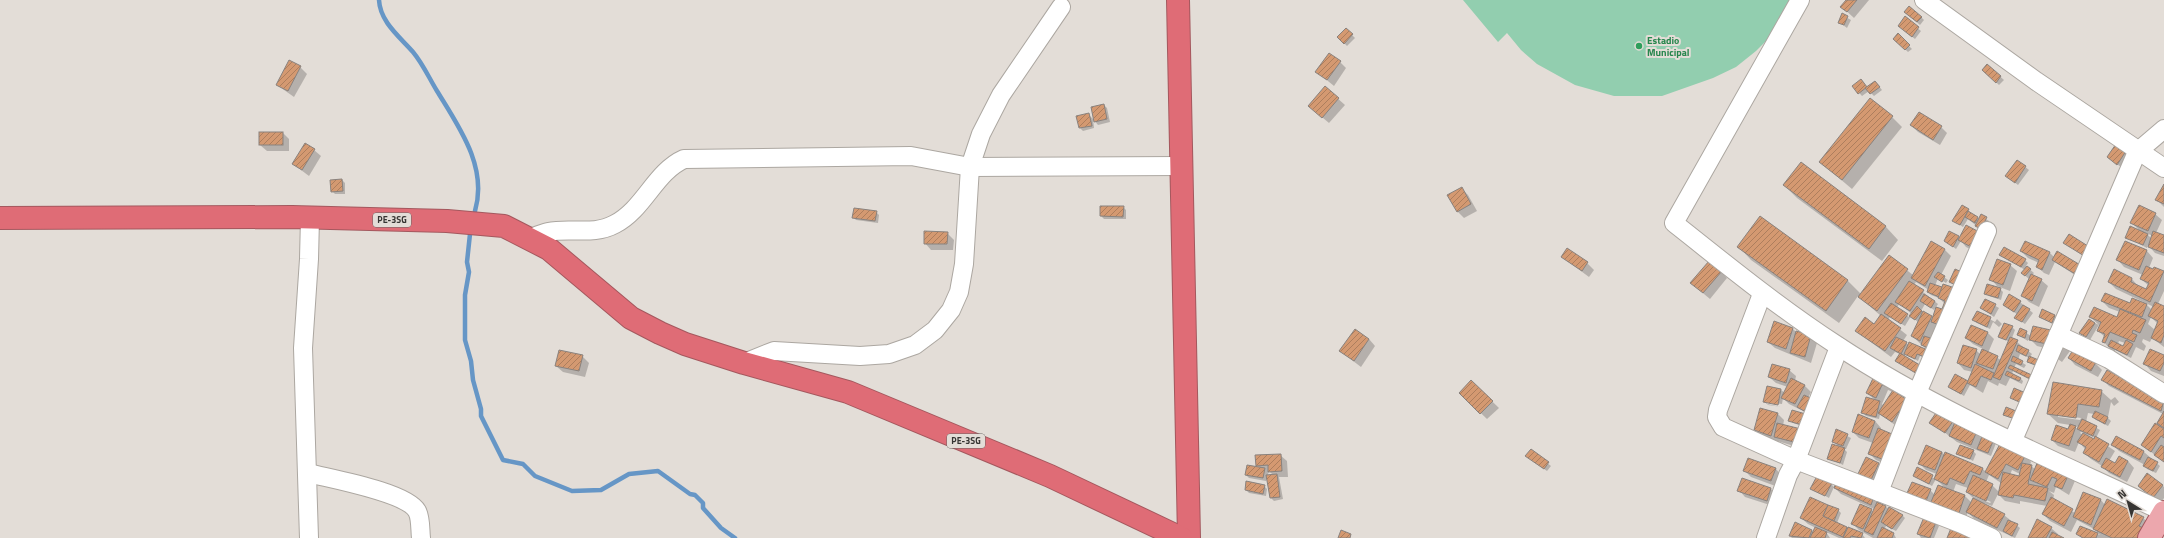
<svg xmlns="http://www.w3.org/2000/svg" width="2164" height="538" font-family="'Titillium Web',sans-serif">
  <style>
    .pitch { fill: #92ceaf }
    .shadow { fill: #0003; fill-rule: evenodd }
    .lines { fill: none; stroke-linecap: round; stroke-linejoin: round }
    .stream { stroke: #6696c6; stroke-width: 4.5 }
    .building { fill: url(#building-hatch); stroke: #89827e }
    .minor-casing { stroke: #aca7a1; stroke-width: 20 }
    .major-casing { stroke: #a4585e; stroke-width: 24 }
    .highway-casing { stroke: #a4585e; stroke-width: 24 }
    .minor { stroke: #fff; stroke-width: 18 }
    .major { stroke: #eca7ad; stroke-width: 22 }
    .highway { stroke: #df6c76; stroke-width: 22 }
    .leisure-dot { fill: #2e9e5b; stroke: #e3ddd7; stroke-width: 1.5 }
    .labels { text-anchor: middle; stroke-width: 4; stroke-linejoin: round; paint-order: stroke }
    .shield { fill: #e3ddd7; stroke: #6a6764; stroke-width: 1 }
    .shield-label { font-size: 9px; font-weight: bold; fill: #363432 }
    .leisure-label { font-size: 10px; font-weight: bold; fill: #27864d; stroke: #e3ddd7; text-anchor: start }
  </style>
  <defs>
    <pattern id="building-hatch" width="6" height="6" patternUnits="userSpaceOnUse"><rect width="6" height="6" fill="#d49971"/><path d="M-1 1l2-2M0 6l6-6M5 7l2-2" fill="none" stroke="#ad7e5d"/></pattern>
  </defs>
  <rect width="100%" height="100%" fill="#e3ddd7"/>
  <path class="pitch" d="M1463 0H1796L1779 28 1756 51 1736 67 1713 78 1662 96H1614L1575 85 1537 64 1521 50 1507 33 1498 42Z"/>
  <g class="shadow">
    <path d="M1848 0H1869L1854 18 1842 7Z"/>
    <path d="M1842 15 1851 20 1847 28 1839 22Z"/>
    <path d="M1908 15 1921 17 1924 20 1920 25Z"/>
    <path d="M1905 18 1921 31 1915 39 1902 29Z"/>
    <path d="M1346 29 1355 38 1347 46 1338 37Z"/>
    <path d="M1898 35 1912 49 1908 52 1894 39Z"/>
    <path d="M1340 62 1346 68 1334 86 1317 72Z"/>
    <path d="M1987 65 2004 80 1999 85 1983 70Z"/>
    <path d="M300 67 307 74 294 97 277 85Z"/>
    <path d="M1878 85 1882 90 1874 96 1869 91 1862 96 1853 86 1868 88Z"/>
    <path d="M1326 88 1345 105 1329 123 1316 112Z"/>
    <path d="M1104 105 1107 108 1110 122 1098 125 1093 119 1094 128 1083 131 1080 128 1089 115 1094 120Z"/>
    <path d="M1892 117 1902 127 1852 189 1820 162Z"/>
    <path d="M1911 125 1941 127 1947 133 1940 145 1918 132Z"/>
    <path d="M283 133 289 139V151H267L260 145Z"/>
    <path d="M2116 146 2129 155 2121 167 2111 160Z"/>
    <path d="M314 150 321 156 309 176 293 164Z"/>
    <path d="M2018 161 2029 170 2018 185 2010 179Z"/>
    <path d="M1801 163 1886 227 1898 240 1882 261 1797 198 1784 185Z"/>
    <path d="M342 180 345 183V194H335L332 191Z"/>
    <path d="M2164 186V207L2157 200Z"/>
    <path d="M1461 188 1468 195 1477 211 1464 218 1458 212 1449 195Z"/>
    <path d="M1962 206 1979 219 1981 216 1989 221 1984 232 1968 219 1963 227 1954 221Z"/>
    <path d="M1123 207 1126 210V219H1104L1101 216Z"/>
    <path d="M876 212 879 215 878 223 856 220 853 217Z"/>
    <path d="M2155 214 2162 220 2156 233 2164 236V256L2155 253 2148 245 2147 248 2126 237 2140 231 2132 223ZM2146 233 2153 236 2152 239Z"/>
    <path d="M1760 217 1848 281 1862 295 1890 257 1913 275 1945 250 1951 256 1941 275 1948 280 1946 283 1938 278 1935 286 1958 290 1930 339 1937 352 1925 348 1912 336 1919 323 1911 316 1905 326 1890 317 1888 320 1907 335 1903 341 1930 360 1920 356 1918 361 1905 354 1904 357 1922 377 1896 361 1900 354 1895 352 1891 357 1856 331 1875 325 1881 316 1858 296 1839 323 1751 260 1739 247ZM1916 282 1929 290 1928 292 1931 295 1939 298 1945 304 1943 310 1933 319 1921 311 1925 304 1934 310 1938 304 1914 285ZM1899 304 1912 314 1909 317 1897 308Z"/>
    <path d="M947 233 954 240 953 250H931L925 243Z"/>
    <path d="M2069 236 2093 263 2065 243Z"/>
    <path d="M1959 237 1960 238 1982 255 1966 247 1961 241 1956 249 1945 241Z"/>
    <path d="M2026 242 2050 253 2054 257 2057 252 2084 281 2055 262 2049 275 2044 273 2037 266 2039 263 2028 258 2021 251Z"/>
    <path d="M2126 242 2147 251 2153 258 2149 268 2153 270 2155 268 2164 272V291L2158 304 2164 307V347L2152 338 2150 342 2143 339 2142 342 2146 346 2144 351 2136 347 2131 358 2115 350V352L2112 351 2103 341 2105 337 2098 331 2100 323 2090 340 2081 333 2089 320 2099 325 2090 317 2117 318 2120 312 2109 308 2102 301 2131 304 2145 303 2152 310 2154 307 2116 289 2109 282 2132 279 2138 286 2147 291 2149 286 2141 279 2143 275 2124 267 2118 260ZM2151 317 2158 324 2155 330 2148 324ZM2119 341 2125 343 2123 347 2118 344Z"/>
    <path d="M2001 255 2025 260 2028 263 2026 266 2034 273 2031 276 2041 280 2048 286 2039 307 2029 302 2022 295 2029 279 2022 273 2025 270Z"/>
    <path d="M1562 257 1587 263 1594 270 1589 277Z"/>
    <path d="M2010 265 2017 271 2010 291 1997 286 1991 279Z"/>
    <path d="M1721 272 1727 278 1710 299 1698 289Z"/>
    <path d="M2000 289 2003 292 2001 300 1989 296 1986 293Z"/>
    <path d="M1985 300 1999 308 1994 317 1981 308Z"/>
    <path d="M2020 302 2033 313 2025 324 2016 318 2018 315 2004 305Z"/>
    <path d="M1977 312 1995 322 1997 319 2002 324 1999 327 1993 322 1990 329 1977 323 1974 320Z"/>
    <path d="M2055 316 2058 319 2055 325 2040 317Z"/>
    <path d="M2012 327 2015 330 2012 338 2032 354 2030 357 2042 369 2031 364 2028 361 2029 358 2020 354 2018 360 2026 365 2024 368 2016 364 2014 368 2037 383 2013 371 2012 374 2020 378 2023 381 2022 384 2010 378 2006 386 1999 383 1998 386 1988 381 1983 393 1970 385 1964 396 1949 387 1968 383 1973 372 1964 370 1958 363 1976 350 1981 355 1983 349 1973 344 1966 338 1988 333 1994 339 1988 353 2001 360 2009 342 1999 336Z"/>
    <path d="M2034 327 2057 351 2037 346 2029 338 2028 341 2018 335 2020 329 2031 336Z"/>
    <path d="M1793 329 1797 333 1811 336 1817 343 1811 363 1775 348 1768 342Z"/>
    <path d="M1369 339 1375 346 1361 367 1340 351Z"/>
    <path d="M2063 345 2070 351 2062 362 2055 357Z"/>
    <path d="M2073 351 2095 363 2102 370 2098 377 2075 365 2069 358Z"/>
    <path d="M582 356 589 363 585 377 563 372 556 366Z"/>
    <path d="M2164 356V376L2151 371 2145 364Z"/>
    <path d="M1789 370 1796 376 1795 381 1804 385 1811 392 1808 398 1809 414 1789 404 1783 398 1782 404 1767 402V404L1781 407 1768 405 1765 402 1767 387 1781 390 1785 393 1788 387 1776 383 1769 377Z"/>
    <path d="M1877 373 1898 386 1895 393 1906 401 1899 428 1880 414 1879 419 1866 416 1863 413 1875 400 1867 393ZM1888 390 1893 392 1884 406 1882 404Z"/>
    <path d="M2103 380 2164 401V462L2142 445 2163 414 2109 386Z"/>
    <path d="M1471 381 1499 408 1487 419 1460 393Z"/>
    <path d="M2101 391 2111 400 2115 397 2119 402 2114 406 2111 402 2108 417 2106 416 2111 421 2108 426 2096 420 2093 417 2094 414 2088 413 2086 422 2100 430 2096 438 2115 451 2109 461 2115 464 2128 461 2134 468 2127 482 2109 473 2102 466 2091 459 2084 453 2085 449 2079 442 2075 452 2058 446 2052 440 2068 430 2070 425 2058 423 2048 414ZM2058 415 2081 418 2080 420 2058 417ZM2074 426 2080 427 2078 430ZM2081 432 2095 438 2094 441 2080 433Z"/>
    <path d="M1792 411 1809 428 1793 423 1790 420Z"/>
    <path d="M1778 414 1784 420 1783 426 1804 449 1761 436 1755 430Z"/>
    <path d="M1858 416 1875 421 1881 428 1888 465 1876 460 1869 453 1873 443 1859 438 1853 432Z"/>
    <path d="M1955 418 1982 438 1996 443 1991 456 1957 442 1931 422Z"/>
    <path d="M1837 431 1851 438 1846 449 1842 447 1847 452 1843 465 1829 458 1839 447 1833 441Z"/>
    <path d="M2113 445 2144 452 2160 466 2156 473 2147 469 2145 465 2119 451Z"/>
    <path d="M1531 450 1551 466 1547 471 1530 459Z"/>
    <path d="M1973 451 1976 454 1973 461 1958 453Z"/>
    <path d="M1942 452 1945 456 1946 453 1983 469 1986 472 2025 455 2031 462 2030 465 2036 470 2077 476 2069 495 2056 487 2054 493 2049 491 2054 495 2053 500 2075 513 2083 493 2101 500 2105 505 2143 518 2153 527 2154 538H2082L2077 534 2080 527 2100 535 2094 529 2077 520 2071 532 2050 521 2043 514 2047 506 2020 501V504L2005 501 1998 494 1992 506 1984 503 1983 504 2004 515 2020 528 2015 538 1974 519 1968 512 1965 519 1914 500 1908 493 1930 490 1935 495 1945 488 1936 479 1932 486 1914 476 1917 469 1935 479 1937 474 1926 470 1919 463ZM2012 470 2020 474V477L2010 475ZM1989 475 2001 483 1999 492 1992 485 1986 482ZM1956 484 1968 488 1967 492 1973 498 1972 503 1965 496 1953 492ZM1973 494 1991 502 1990 503 1973 496Z"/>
    <path d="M1280 455 1287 461 1288 477H1279L1283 499 1274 501 1271 498 1273 475 1269 471 1266 481 1249 478 1246 475 1260 468 1257 465Z"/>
    <path d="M1749 459 1776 469 1782 476 1778 487 1751 477 1744 470Z"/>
    <path d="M1878 464 1885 470 1877 487 1865 482Z"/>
    <path d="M1743 479 1771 489 1777 495 1773 506 1745 497 1739 490Z"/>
    <path d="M1831 484 1835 488 1881 501 1880 504 1902 515 1905 518 1896 531 1886 526 1884 530 1894 534 1896 538H1873L1859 530 1852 523 1871 510 1873 512 1874 509 1841 494 1834 487 1829 498 1811 488Z"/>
    <path d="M2162 485 2164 487V498L2160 504 2139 486Z"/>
    <path d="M1264 486 1267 489 1266 496 1249 493 1246 490Z"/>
    <path d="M1838 510 1841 513 1837 523 1862 534 1865 538H1839L1826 532 1830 538H1792L1790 536 1795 524 1814 532 1816 528 1808 524 1801 518Z"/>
    <path d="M1936 523 1939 526 1934 538H1921L1918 533Z"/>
    <path d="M2051 528 2058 534 2057 536 2061 538H2029Z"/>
  </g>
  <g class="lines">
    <g class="stream">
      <path d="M379 0C380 22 400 37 413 52 423 64 429 78 437 91 459 127 488 167 475 211"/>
      <path d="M470 234 467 262 469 272 465 295V340L471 361 473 380 481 409V416L503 460 523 464 535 476 572 491 601 490 629 474 658 471 690 494 695 495 703 503V508L721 528 735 538"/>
    </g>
  </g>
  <g class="building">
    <path d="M1846 0H1857L1847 12 1840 7Z"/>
    <path d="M1909 6 1922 17 1917 22 1904 12Z"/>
    <path d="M1842 13 1848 16 1844 25 1838 23Z"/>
    <path d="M1905 16 1919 27 1912 37 1898 26Z"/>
    <path d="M1346 28 1353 34 1344 44 1337 37Z"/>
    <path d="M1898 33 1910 45 1905 50 1893 39Z"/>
    <path d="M1329 53 1341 61 1327 80 1315 72Z"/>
    <path d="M289 60 301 66 288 91 276 85Z"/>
    <path d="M1987 64 2001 76 1996 83 1982 70Z"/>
    <path d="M1861 79 1867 87 1858 94 1852 86Z"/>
    <path d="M1875 81 1880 87 1870 94 1865 88Z"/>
    <path d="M1325 86 1339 98 1322 118 1308 106Z"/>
    <path d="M1870 98 1893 116 1842 180 1819 162Z"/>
    <path d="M1104 104 1107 119 1094 122 1091 107Z"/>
    <path d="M1919 112 1942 126 1933 140 1910 125Z"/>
    <path d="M1089 113 1092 126 1079 128 1076 116Z"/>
    <rect x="259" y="132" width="24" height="13"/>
    <path d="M305 143 315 149 302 170 292 164Z"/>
    <path d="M2116 144 2126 151 2117 165 2107 157Z"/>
    <path d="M2017 160 2026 166 2015 183 2005 176Z"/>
    <path d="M1801 162 1886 226 1869 249 1783 185Z"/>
    <path d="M342 179 343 191 331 192 330 180Z"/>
    <path d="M2164 184V204L2155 200Z"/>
    <path d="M1462 187 1471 204 1457 212 1447 195Z"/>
    <path d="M1962 205 1969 209 1960 225 1952 221Z"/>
    <path d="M2139 205 2156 213 2148 231 2130 223Z"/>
    <path d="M1100 206H1124L1123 217 1100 216Z"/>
    <path d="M854 208 877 211 875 221 852 218Z"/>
    <path d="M1968 211 1978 217 1975 223 1965 217Z"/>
    <path d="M1981 214 1987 217 1981 229 1975 226Z"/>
    <path d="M1760 216 1848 280 1826 311 1737 247Z"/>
    <path d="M1966 225 1983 234 1975 249 1958 240Z"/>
    <path d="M2130 226 2148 234 2143 245 2125 238Z"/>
    <path d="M924 231 948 232 947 244H924Z"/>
    <path d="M1949 231 1959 236 1953 247 1944 241Z"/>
    <path d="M2153 231 2164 235V253L2148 247Z"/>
    <path d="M2069 234 2091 248 2086 257 2063 243Z"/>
    <path d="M1931 241 1945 249 1925 286 1911 278Z"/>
    <path d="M2025 241 2050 252 2042 270 2036 267 2039 260 2020 251Z"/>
    <path d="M2125 241 2147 250 2139 270 2116 260Z"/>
    <path d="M2004 247 2026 259 2021 267 1999 255Z"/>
    <path d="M1567 248 1588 262 1582 271 1561 257Z"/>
    <path d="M2057 251 2082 266 2077 275 2052 260Z"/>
    <path d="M1889 255 1908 269 1877 311 1858 297Z"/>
    <path d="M1997 259 2011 264 2003 285 1989 280Z"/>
    <path d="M1709 261 1722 271 1703 293 1690 283Z"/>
    <path d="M2027 266 2031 269 2025 276 2021 273Z"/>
    <path d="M2146 266 2153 269 2154 267 2164 271 2150 302 2108 282 2114 269 2132 278 2131 282 2146 289 2149 283 2140 279Z"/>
    <path d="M1955 269 1964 273 1958 286 1949 282Z"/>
    <path d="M1938 272 1945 276 1942 282 1934 277Z"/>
    <path d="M2031 274 2042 279 2032 301 2021 296Z"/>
    <path d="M1909 281 1924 290 1910 311 1895 302Z"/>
    <path d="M1930 283 1942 287 1939 297 1927 292Z"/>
    <path d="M1943 284 1958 289 1945 327 1931 322 1936 307 1942 309 1945 301 1938 298Z"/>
    <path d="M1987 284 2001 288 1998 298 1984 294Z"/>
    <path d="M2105 293 2130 303 2132 298 2147 304 2142 317 2101 301Z"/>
    <path d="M1924 294 1935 301 1931 308 1920 301Z"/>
    <path d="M2009 294 2021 301 2014 312 2003 305Z"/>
    <path d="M1985 299 1996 304 1991 314 1980 308Z"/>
    <path d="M2155 302 2164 306V335L2161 343 2151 338 2158 321 2148 316Z"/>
    <path d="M1891 303 1908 314 1901 324 1884 313Z"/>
    <path d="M2023 305 2030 309 2022 322 2014 318Z"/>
    <path d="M1917 306 1922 311 1915 320 1909 316Z"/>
    <path d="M2094 307 2117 317 2120 309 2146 320 2140 333 2133 330 2132 333 2137 335 2134 342 2110 332 2105 343 2102 342 2105 334 2097 331 2101 322 2089 317Z"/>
    <path d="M2042 309 2055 315 2052 323 2039 317Z"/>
    <path d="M1923 311 1932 316 1920 341 1911 336Z"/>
    <path d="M1977 311 1991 317 1987 327 1972 320Z"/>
    <path d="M1881 314 1901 328 1885 351 1855 331 1865 317 1874 324Z"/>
    <path d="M2089 319 2095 323 2086 337 2079 333Z"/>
    <path d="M1774 321 1793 328 1786 349 1767 342Z"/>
    <path d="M2004 323 2013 326 2006 340 1998 337Z"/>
    <path d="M1971 325 1988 332 1982 346 1965 338Z"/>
    <path d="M2033 326 2055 331 2051 345 2029 340Z"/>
    <path d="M2020 328 2027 331 2025 338 2017 335Z"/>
    <path d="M1355 329 1369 339 1354 361 1339 351Z"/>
    <path d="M1796 331 1811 335 1805 357 1790 353Z"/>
    <path d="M1924 336 1937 340 1934 350 1921 345Z"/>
    <path d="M1896 337 1907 342 1901 354 1890 348Z"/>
    <path d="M2010 337 2018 340 2000 380 1993 377Z"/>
    <path d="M2111 340 2123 346 2126 340 2133 344 2127 355 2108 346Z"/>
    <path d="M1909 342 1930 351 1927 358 1917 354 1915 359 1904 354Z"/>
    <path d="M1963 345 1977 349 1971 368 1957 363Z"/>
    <path d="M2018 345 2029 350 2026 356 2016 351Z"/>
    <path d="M1982 349 1998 356 1993 369 1976 363Z"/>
    <path d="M2150 349 2164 355V363L2160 371 2143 364Z"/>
    <path d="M559 350 583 355 579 371 555 366Z"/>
    <path d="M2073 350 2096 362 2091 371 2068 358Z"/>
    <path d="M1900 353 1923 367 1919 375 1895 361Z"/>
    <path d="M2013 356 2023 361 2021 365 2011 361Z"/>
    <path d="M2029 356 2041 361 2039 366 2027 362Z"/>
    <path d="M1772 364 1790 369 1786 383 1768 377Z"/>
    <path d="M1975 364 1994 373 1991 380 1981 376 1976 387 1967 383Z"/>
    <path d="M2010 365 2036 377 2034 381 2008 368Z"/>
    <path d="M2107 370 2164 400 2161 411 2101 380Z"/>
    <path d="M2007 371 2021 378 2019 381 2005 375Z"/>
    <path d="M1876 372 1892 379 1888 387 1882 385 1876 398 1866 393Z"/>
    <path d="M1955 374 1968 381 1961 394 1948 387Z"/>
    <path d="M1791 378 1805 385 1795 404 1781 398Z"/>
    <path d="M1471 380 1493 401 1480 414 1459 393Z"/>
    <path d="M2053 382 2102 390 2099 407 2078 404 2076 418 2047 414Z"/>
    <path d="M1767 386 1781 389 1778 405 1763 402Z"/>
    <path d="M2014 388 2028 394 2024 404 2010 398Z"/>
    <path d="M1893 390 1907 400 1892 422 1878 413Z"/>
    <path d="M1804 395 1813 399 1806 412 1797 407Z"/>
    <path d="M1866 397 1880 401 1876 417 1861 413Z"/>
    <path d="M1940 407 1956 417 1945 433 1929 423Z"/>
    <path d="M2006 407 2021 413 2018 420 2003 415Z"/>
    <path d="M1760 408 1778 413 1771 436 1754 430Z"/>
    <path d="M1792 410 1809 415 1806 426 1788 421Z"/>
    <path d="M2095 411 2108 417 2105 424 2092 417Z"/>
    <path d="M2164 411V428L2157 423Z"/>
    <path d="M1858 414 1875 421 1869 438 1852 432Z"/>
    <path d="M2082 419 2097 426 2093 436 2077 429Z"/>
    <path d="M1955 422 1977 431 1971 445 1949 436Z"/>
    <path d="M1777 423 1801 429 1798 443 1774 437Z"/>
    <path d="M2155 423 2164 429V438L2161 436 2151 452 2141 445Z"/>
    <path d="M2070 424 2076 426 2069 446 2051 440 2056 425 2068 429Z"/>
    <path d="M1878 428 1892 434 1882 459 1868 454Z"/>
    <path d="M1836 429 1848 434 1843 446 1832 442Z"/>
    <path d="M2083 433 2094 439 2095 436 2109 444 2099 462 2083 453 2086 447 2077 442Z"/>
    <path d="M1983 434 1994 439 1988 453 1977 449Z"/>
    <path d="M2116 436 2144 451 2140 460 2111 445Z"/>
    <path d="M2001 442 2026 454 2018 470 2006 464 1998 479 1985 472Z"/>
    <path d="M1832 444 1845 448 1840 463 1827 459Z"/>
    <path d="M1926 445 1942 452 1935 470 1918 464Z"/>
    <path d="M1960 445 1974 450 1970 459 1956 454Z"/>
    <path d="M2161 445 2164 447V462L2154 455Z"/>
    <path d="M1531 449 1549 462 1544 469 1525 456Z"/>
    <path d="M1945 452 1983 468 1980 475 1970 471 1964 484 1950 478 1947 485 1934 479Z"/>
    <path d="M1281 454 1282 471 1268 472V465L1256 466 1255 455Z"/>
    <path d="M2040 456 2071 469 2062 489 2054 486 2057 479 2052 477 2047 487 2030 480Z"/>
    <path d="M2119 456 2128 461 2120 477 2101 467 2106 458 2115 463Z"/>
    <path d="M1866 457 1879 463 1870 482 1857 476Z"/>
    <path d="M2148 457 2158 462 2153 471 2143 466Z"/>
    <path d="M1748 458 1776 468 1771 481 1743 471Z"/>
    <path d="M2022 463 2032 465 2028 484 2048 488 2045 501 2014 495 2013 498 1998 495 2003 472 2019 476Z"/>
    <path d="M1247 465 1265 468 1263 478 1245 475Z"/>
    <path d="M1917 467 1933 475 1929 484 1913 476Z"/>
    <path d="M2147 473 2163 485 2153 498 2138 486Z"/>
    <path d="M1277 474 1280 497 1270 498 1266 475Z"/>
    <path d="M1973 475 1993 484 1986 501 1966 492Z"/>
    <path d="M1817 476 1832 483 1825 496 1810 489Z"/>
    <path d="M1838 477 1875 494 1871 505 1834 488Z"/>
    <path d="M1742 478 1771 488 1767 501 1737 491Z"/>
    <path d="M1246 481 1265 485 1263 494 1245 490Z"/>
    <path d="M1912 482 1931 489 1926 501 1907 493Z"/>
    <path d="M1938 485 1965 495 1959 513 1931 502Z"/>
    <path d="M2083 492 2101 499 2091 525 2073 517Z"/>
    <path d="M1810 497 1828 505 1823 516 1847 527 1843 537 1800 518Z"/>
    <path d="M2051 497 2073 509 2064 526 2042 514Z"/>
    <path d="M1973 498 2005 514 1997 528 1966 512Z"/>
    <path d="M2107 499 2144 517 2139 526 2148 530 2144 538H2112L2093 529Z"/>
    <path d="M1877 502 1886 506 1873 535 1864 531Z"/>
    <path d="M1860 504 1872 509 1863 529 1851 524Z"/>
    <path d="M1828 505 1839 509 1834 521 1823 516Z"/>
    <path d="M1889 507 1903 515 1892 529 1881 522Z"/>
    <path d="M1924 517 1936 522 1930 538 1917 534Z"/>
    <path d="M2037 519 2052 527 2046 538H2028Z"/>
    <path d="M2008 520 2018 524 2012 536 2003 531Z"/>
    <path d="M1795 522 1812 530 1809 538 1789 536Z"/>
    <path d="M2080 526 2098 533 2096 538H2083L2076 534Z"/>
    <path d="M1815 527 1827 532 1825 538H1810Z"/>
    <path d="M1848 527 1863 533 1861 538 1851 536 1850 538H1843Z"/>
    <path d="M1882 527 1894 533 1892 538H1877Z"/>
    <path d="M1951 528 1972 538H1947Z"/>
    <path d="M1341 530 1351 534 1350 538H1338Z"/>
    <path d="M2052 532 2064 538H2049Z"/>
  </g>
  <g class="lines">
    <g class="minor-casing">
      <g id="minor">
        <path d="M1800 0 1674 223C1728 266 1781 309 1838 346 1938 412 2056 461 2164 512"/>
        <path d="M1924 0 2036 81 2164 168"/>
        <path d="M531 238C536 236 543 233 548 232 571 227 593 236 615 224 644 209 655 172 684 159L911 156 970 167 1182 166"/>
        <path d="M1762 294 1718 410 1717 417 1723 427 1796 460 1962 524 1992 538"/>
        <path d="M2058 335 2109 359 2164 394"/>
        <path d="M744 363 774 351 860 356 889 354 915 345 935 330 951 310 959 292 964 264 970 167 981 134 1001 95 1061 7"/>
        <path d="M2013 440 2137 152 2164 129"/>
        <path d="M308 473C331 479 406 492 417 511 421 518 420 530 421 538"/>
        <path d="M1879 492 1917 393 1987 231"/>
        <path d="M309 538 303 348 309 259 310 218"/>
        <path d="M1766 538 1788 475 1796 460 1839 347"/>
      </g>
    </g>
    <g class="major-casing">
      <path id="major" d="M2149 538 2164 512"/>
    </g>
    <g class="highway-casing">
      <g id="highway">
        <path d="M1178 0 1189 538"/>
        <path d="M0 218 292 217 447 221 504 226 549 249 631 318 660 333 685 344 744 363 848 392 1050 476 1181 538"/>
      </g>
    </g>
    <use href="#minor" class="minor"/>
    <use href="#major" class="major"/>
    <use href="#highway" class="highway"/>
  </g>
  <circle class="leisure-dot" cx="1639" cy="46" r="4"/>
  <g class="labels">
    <g class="shield">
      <rect x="373" y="213" width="38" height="14" rx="3"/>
      <rect x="947" y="434" width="38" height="14" rx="3"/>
    </g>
    <g class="shield-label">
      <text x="392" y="223">PE-3SG</text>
      <text x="966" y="444">PE-3SG</text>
    </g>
    <g class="leisure-label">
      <text x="1647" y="44">Estadio<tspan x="1647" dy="12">Municipal</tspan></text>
    </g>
  </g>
  <g transform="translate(2128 502) rotate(323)" stroke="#e3ddd7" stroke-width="3" paint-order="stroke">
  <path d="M0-3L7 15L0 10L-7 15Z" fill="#363432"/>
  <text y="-6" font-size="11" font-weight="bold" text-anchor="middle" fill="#363432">N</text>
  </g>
</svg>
